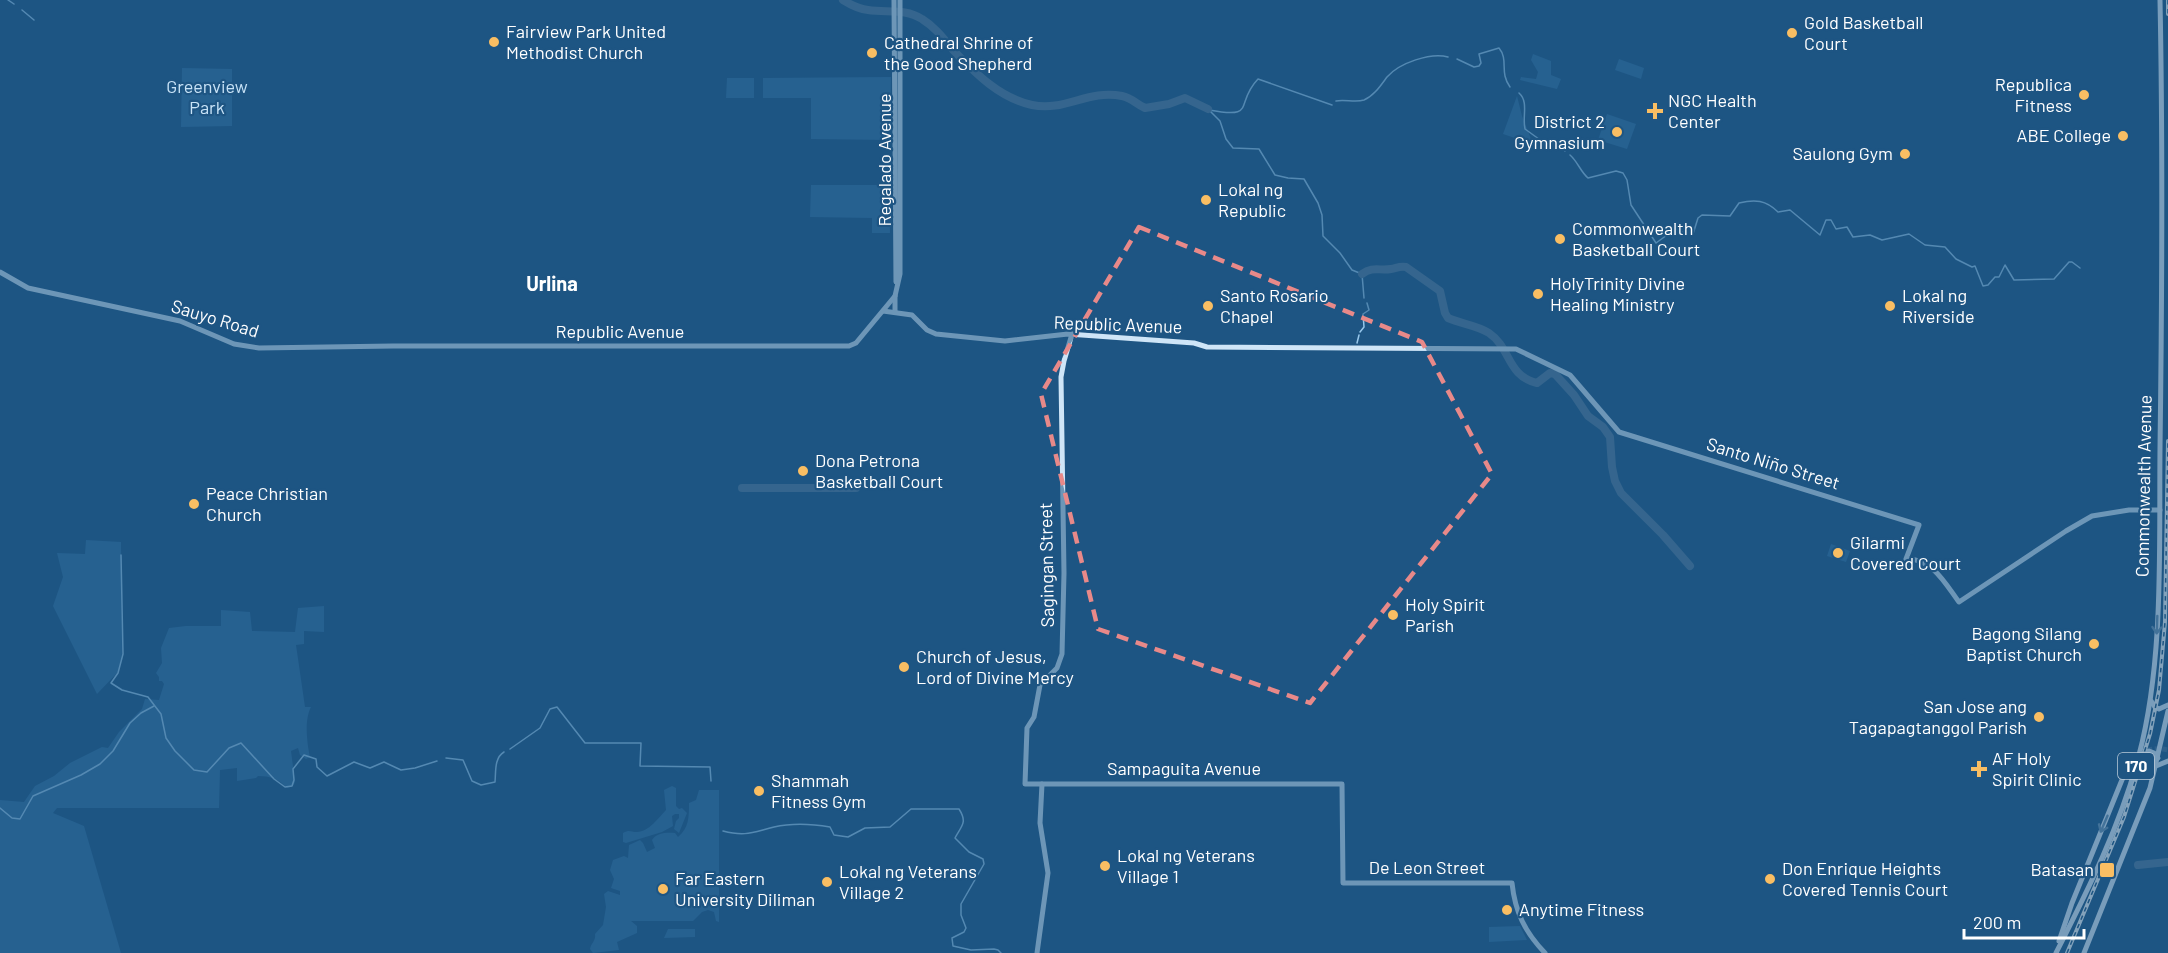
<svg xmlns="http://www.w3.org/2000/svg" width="2168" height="953" font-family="Barlow,sans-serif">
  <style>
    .green { fill: #316fa1 }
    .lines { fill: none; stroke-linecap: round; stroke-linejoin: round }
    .stream { stroke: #97c7eb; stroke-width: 1.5 }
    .river { stroke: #52799b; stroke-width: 8 }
    .primary-tunnel { stroke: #406e96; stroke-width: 5; stroke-dasharray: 5 2.5; stroke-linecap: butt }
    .secondary { stroke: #cfe5f7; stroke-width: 5 }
    .primary { stroke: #e8f3fe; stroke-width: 5 }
    .rail-casing { stroke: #fff; stroke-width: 4 }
    .rail { stroke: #1e5583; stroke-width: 1.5; stroke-dasharray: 4.5; stroke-linecap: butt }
    .oneway { stroke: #6f94b4 }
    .marked { fill: none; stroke: #e88989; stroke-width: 4.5; stroke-dasharray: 12 8; stroke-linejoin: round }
    .poi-dot { fill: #f9be63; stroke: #1e5583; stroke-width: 2 }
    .labels { text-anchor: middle; stroke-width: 4.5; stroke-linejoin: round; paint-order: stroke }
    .shield { fill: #1e5583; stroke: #bcccda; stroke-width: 1.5 }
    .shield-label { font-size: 16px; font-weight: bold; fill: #fff }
    .poi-label { font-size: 18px; fill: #fff; stroke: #1e5583; text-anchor: start }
    .park-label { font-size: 18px; fill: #c8e3f7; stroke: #1e5583 }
    .street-label { font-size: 18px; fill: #fff; stroke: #1e5583 }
    .neighbourhood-label { font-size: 20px; font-weight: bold; fill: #fff; stroke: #1e5583 }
  </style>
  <rect width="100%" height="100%" fill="#1e5583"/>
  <g class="green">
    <path d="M1533 54 1551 61V75L1561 79 1557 89 1520 80 1521 77 1536 79 1538 72 1531 60Z"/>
    <path d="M1619 59 1644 68 1641 79 1615 70Z"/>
    <path d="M182 68 232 69V126L181 127Z"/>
    <path d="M891 77 890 140 811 139V98H763V78Z"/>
    <path d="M727 78H754V98H726Z"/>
    <path d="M1517 96 1522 116 1533 144 1503 134Z"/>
    <path d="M1607 114 1636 124 1627 149 1598 140Z"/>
    <path d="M811 185H889L890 233H872V218L810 217Z"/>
    <path d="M86 540 121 542 122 654 118 672 97 694 53 606 63 577 57 553 85 554Z"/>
    <path d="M1831 544 1850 551 1846 562 1827 556Z"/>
    <path d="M324 606V632L304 631V644L296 645 305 707H311C304 720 307 743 310 757L306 759 300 755 298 748 291 751 295 782 293 786 287 788C279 779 270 776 258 776L256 778 237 781V768L220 770 219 808H57L53 813 84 826 121 953H0V800L24 802 35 786 54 776 70 763 102 747 108 748 119 732 142 709 145 699 159 700 164 684 162 681H159V677L156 673 162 663 161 648 169 628 186 626H221V610L250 612 252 631 295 632 298 608Z"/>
    <path d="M672 786 676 788V806L679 809 682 808 687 813 679 833 674 829 676 821 679 818V814H675L672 816 673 826 662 832 626 843 623 842V833C630 829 630 832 637 832 649 832 659 817 666 810L664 790Z"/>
    <path d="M699 790H719V922L716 921 714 912 708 910 702 912 693 921H631L637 926V933L617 942 619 950 593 953 590 949C591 943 596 941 595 934L603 925 606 907 604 894 608 891 620 895V891L611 888 614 879 610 870 613 860 624 856 628 858 629 845 640 840 643 843 647 852 655 848 652 840C656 833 667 832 675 833L678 837C689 828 689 817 689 803L696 800Z"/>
    <path d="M1520 926 1527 940 1489 942V927Z"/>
    <path d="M668 929H695V937L664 938Z"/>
  </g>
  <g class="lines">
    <g class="stream">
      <path d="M8 0 14 4"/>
      <path d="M22 10 34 20"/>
      <path d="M1457 59 1474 67 1479 66 1481 63 1479 54 1499 48C1509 60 1499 72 1510 87"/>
      <path d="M1519 93C1529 102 1522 116 1525 129L1543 142H1558L1565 151"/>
      <path d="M1336 101C1345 99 1355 103 1364 100 1374 96 1381 85 1387 77 1399 63 1431 52 1448 57"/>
      <path d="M1208 109 1220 121 1226 139 1233 148 1259 149 1275 175 1288 178 1304 179 1318 203 1322 215 1323 236 1340 253 1352 270 1362 274 1364 298"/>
      <path d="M1209 110C1258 119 1234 104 1258 79L1332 105"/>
      <path d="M1570 155C1578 162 1580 171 1588 178L1616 171 1623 173 1627 180 1631 205 1656 243 1674 230 1693 234 1698 218 1702 215 1730 216 1739 203C1755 199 1766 200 1778 212L1790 210 1820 235 1826 220H1831L1836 229 1847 227 1853 237 1870 235 1882 240 1909 234 1925 245 1945 247 1956 259 1972 267 1975 266 1983 286 1988 285 1995 277H1999L2005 265 2014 280 2054 279 2069 262H2072L2080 268"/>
      <path d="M1360 332 1364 327 1363 314 1369 310 1367 303"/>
      <path d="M1357 343 1359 335"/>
      <path d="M121 555 123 654 118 673 111 683 122 690 148 697 161 714 166 738 175 751 194 770 207 772 229 748 241 743 274 779 285 787 292 786 294 780 293 769 304 755 316 759 317 767 327 776 354 762 370 768 384 762 401 770 415 768 437 761"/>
      <path d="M510 749 540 728 550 709 557 707 585 743H641L640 766 710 767 711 781"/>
      <path d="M446 758 463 760 472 781 481 785 495 782C496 772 494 758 504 752"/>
      <path d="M0 808 12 818 20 819 33 796 81 775 100 764 113 751 130 723 141 713 154 706"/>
      <path d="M723 831C746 837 753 832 774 827 791 823 813 824 830 827L834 835 848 837 865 828 890 827 911 809H959C968 823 961 826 955 838L969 852 983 859 984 864 961 904V915L966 928 964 932 952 938 953 946 971 950 994 949 998 950 1001 953"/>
    </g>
    <g class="river">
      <path d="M843 0C851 5 859 9 868 10 887 13 905 8 922 19 935 27 944 39 954 51 976 74 1000 98 1032 105 1065 112 1088 89 1122 96 1132 98 1136 104 1145 108L1169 104 1185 98 1208 109"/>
      <path d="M1362 274C1373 266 1379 271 1391 269 1397 268 1399 266 1406 267L1440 291 1445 313 1448 318C1461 324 1477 325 1489 333 1511 348 1507 376 1537 383L1550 373 1555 374 1574 395 1588 416 1603 427 1610 437 1612 467 1615 481 1621 493 1663 535 1690 566"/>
      <path d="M742 488H856"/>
      <path d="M2138 865 2168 862"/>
    </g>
    <path class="primary-tunnel" d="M2126 770C2135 752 2149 746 2168 750"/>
    <g class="secondary">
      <path d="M894 0 896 282"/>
      <path d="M0 272 28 288 180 321 234 344 259 348 393 346H849L856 343 895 296"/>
      <path d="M883 311 912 315 927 330 936 334 1005 341 1068 334 1194 343 1207 347 1516 349 1570 375 1619 432 1919 525 1906 559C1932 558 1945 583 1959 602L2066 531 2092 516 2129 510H2160"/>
      <path d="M895 311V296L900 274V0"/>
      <path d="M1072 334 1064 361 1061 377 1064 573 1062 654 1057 668 1040 685 1034 717 1027 728 1025 784H1342L1343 883H1512C1515 912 1525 932 1545 953"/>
      <path d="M1037 953 1048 873 1040 823 1042 784"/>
    </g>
    <g class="primary">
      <path d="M2151 701 2155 707 2159 709 2168 705"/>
      <path d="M2139 755 2149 751 2154 753 2158 758"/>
      <path d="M2156 766 2168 761"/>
      <path d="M2059 941 2072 903 2126 770"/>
      <path d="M2056 953C2088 890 2121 824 2139 755 2164 660 2159 548 2160 449 2162 300 2163 150 2160 0"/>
      <path d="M2084 953 2150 788 2168 711"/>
    </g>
    <g class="rail-casing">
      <g id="rail">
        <path d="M2168 0V14"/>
        <path d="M2067 953 2124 817 2150 734 2159 690 2165 622 2168 441"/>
      </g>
    </g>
    <use href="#rail" class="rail"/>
  </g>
  <defs><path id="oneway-shaft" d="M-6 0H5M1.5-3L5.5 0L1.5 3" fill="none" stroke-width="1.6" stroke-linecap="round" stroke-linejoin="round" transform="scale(1.5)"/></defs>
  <g class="oneway">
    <use href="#oneway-shaft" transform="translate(2157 625) rotate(92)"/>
    <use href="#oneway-shaft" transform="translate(2104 824) rotate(113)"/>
  </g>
  <path d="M0 0H2168V953H0ZM1139 227 1422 342 1492 474 1310 703 1098 629 1041 394Z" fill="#1e5583" fill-opacity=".55" fill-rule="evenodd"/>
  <path class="marked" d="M1139 227 1422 342 1492 474 1310 703 1098 629 1041 394Z"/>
  <g class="poi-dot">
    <circle cx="1792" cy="33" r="6"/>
    <circle cx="494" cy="42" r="6"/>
    <circle cx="872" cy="53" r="6"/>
    <circle cx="2084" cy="95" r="6"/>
    <path d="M1652 102h6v6h6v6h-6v6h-6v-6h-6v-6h6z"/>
    <circle cx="1617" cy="132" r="6"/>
    <circle cx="2123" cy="136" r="6"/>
    <circle cx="1905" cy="154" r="6"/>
    <circle cx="1206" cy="200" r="6"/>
    <circle cx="1560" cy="239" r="6"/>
    <circle cx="1538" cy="294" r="6"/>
    <circle cx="1208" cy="306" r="6"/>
    <circle cx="1890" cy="306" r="6"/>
    <circle cx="803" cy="471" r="6"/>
    <circle cx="194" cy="504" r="6"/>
    <circle cx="1838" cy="553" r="6"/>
    <circle cx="1393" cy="615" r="6"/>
    <circle cx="2094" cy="644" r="6"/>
    <circle cx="904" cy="667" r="6"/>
    <circle cx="2039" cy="717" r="6"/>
    <path d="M1976 760h6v6h6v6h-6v6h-6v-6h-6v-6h6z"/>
    <circle cx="759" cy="791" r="6"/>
    <circle cx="1105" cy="866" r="6"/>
    <rect x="2099" y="862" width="16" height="16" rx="3"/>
    <circle cx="1770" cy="879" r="6"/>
    <circle cx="827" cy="882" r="6"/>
    <circle cx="663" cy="889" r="6"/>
    <circle cx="1507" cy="910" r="6"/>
  </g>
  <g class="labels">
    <rect class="shield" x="2118" y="753" width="36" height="26" rx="4.5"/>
    <g class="shield-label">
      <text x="2136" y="772">170</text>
    </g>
    <g class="poi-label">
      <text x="1804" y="29">Gold Basketball<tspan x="1804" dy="21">Court</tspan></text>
      <text x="506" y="38">Fairview Park United<tspan x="506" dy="21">Methodist Church</tspan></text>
      <text x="884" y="49">Cathedral Shrine of<tspan x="884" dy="21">the Good Shepherd</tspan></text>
      <text x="2072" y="91" text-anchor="end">Republica<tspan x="2072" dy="21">Fitness</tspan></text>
      <text x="1668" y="107">NGC Health<tspan x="1668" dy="21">Center</tspan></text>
      <text x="1605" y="128" text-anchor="end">District 2<tspan x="1605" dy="21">Gymnasium</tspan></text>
      <text x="2111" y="142" text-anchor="end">ABE College</text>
      <text x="1893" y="160" text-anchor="end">Saulong Gym</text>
      <text x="1218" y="196">Lokal ng<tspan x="1218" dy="21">Republic</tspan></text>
      <text x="1572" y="235">Commonwealth<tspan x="1572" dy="21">Basketball Court</tspan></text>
      <text x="1550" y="290">HolyTrinity Divine<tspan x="1550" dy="21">Healing Ministry</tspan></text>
      <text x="1220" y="302">Santo Rosario<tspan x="1220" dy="21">Chapel</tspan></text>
      <text x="1902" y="302">Lokal ng<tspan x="1902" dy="21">Riverside</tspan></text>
      <text x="815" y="467">Dona Petrona<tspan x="815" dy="21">Basketball Court</tspan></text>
      <text x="206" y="500">Peace Christian<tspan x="206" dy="21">Church</tspan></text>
      <text x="1850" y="549">Gilarmi<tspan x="1850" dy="21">Covered Court</tspan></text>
      <text x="1405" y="611">Holy Spirit<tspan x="1405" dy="21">Parish</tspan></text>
      <text x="2082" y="640" text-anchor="end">Bagong Silang<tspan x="2082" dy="21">Baptist Church</tspan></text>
      <text x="916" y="663">Church of Jesus,<tspan x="916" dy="21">Lord of Divine Mercy</tspan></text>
      <text x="2027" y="713" text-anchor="end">San Jose ang<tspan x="2027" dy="21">Tagapagtanggol Parish</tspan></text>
      <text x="1992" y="765">AF Holy<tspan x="1992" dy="21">Spirit Clinic</tspan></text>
      <text x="771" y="787">Shammah<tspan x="771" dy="21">Fitness Gym</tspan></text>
      <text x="1117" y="862">Lokal ng Veterans<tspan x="1117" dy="21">Village 1</tspan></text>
      <text x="1782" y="875">Don Enrique Heights<tspan x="1782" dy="21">Covered Tennis Court</tspan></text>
      <text x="2094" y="876" text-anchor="end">Batasan</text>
      <text x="839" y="878">Lokal ng Veterans<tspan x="839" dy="21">Village 2</tspan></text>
      <text x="675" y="885">Far Eastern<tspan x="675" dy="21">University Diliman</tspan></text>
      <text x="1519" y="916">Anytime Fitness</text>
    </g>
    <g class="park-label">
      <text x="207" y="93">Greenview<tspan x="207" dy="21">Park</tspan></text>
    </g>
    <g class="street-label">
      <text transform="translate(885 160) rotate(-90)" y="6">Regalado Avenue</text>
      <text transform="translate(215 319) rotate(17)" y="6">Sauyo Road</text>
      <text transform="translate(1118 325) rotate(2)" y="6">Republic Avenue</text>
      <text x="620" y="338">Republic Avenue</text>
      <text transform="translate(1773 464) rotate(17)" y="6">Santo Niño Street</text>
      <text transform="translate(2144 486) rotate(-89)" y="6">Commonwealth Avenue</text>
      <text transform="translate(1047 565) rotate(-91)" y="6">Sagingan Street</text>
      <text x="1184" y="775">Sampaguita Avenue</text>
      <text x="1427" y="874">De Leon Street</text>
    </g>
    <g class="neighbourhood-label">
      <text x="552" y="291">Urlina</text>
    </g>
  </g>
  <path d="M1964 929v9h120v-9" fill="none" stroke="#ffffff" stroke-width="3"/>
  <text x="1973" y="929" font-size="18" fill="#ffffff" stroke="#1e5583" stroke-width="4.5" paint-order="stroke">200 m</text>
</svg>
